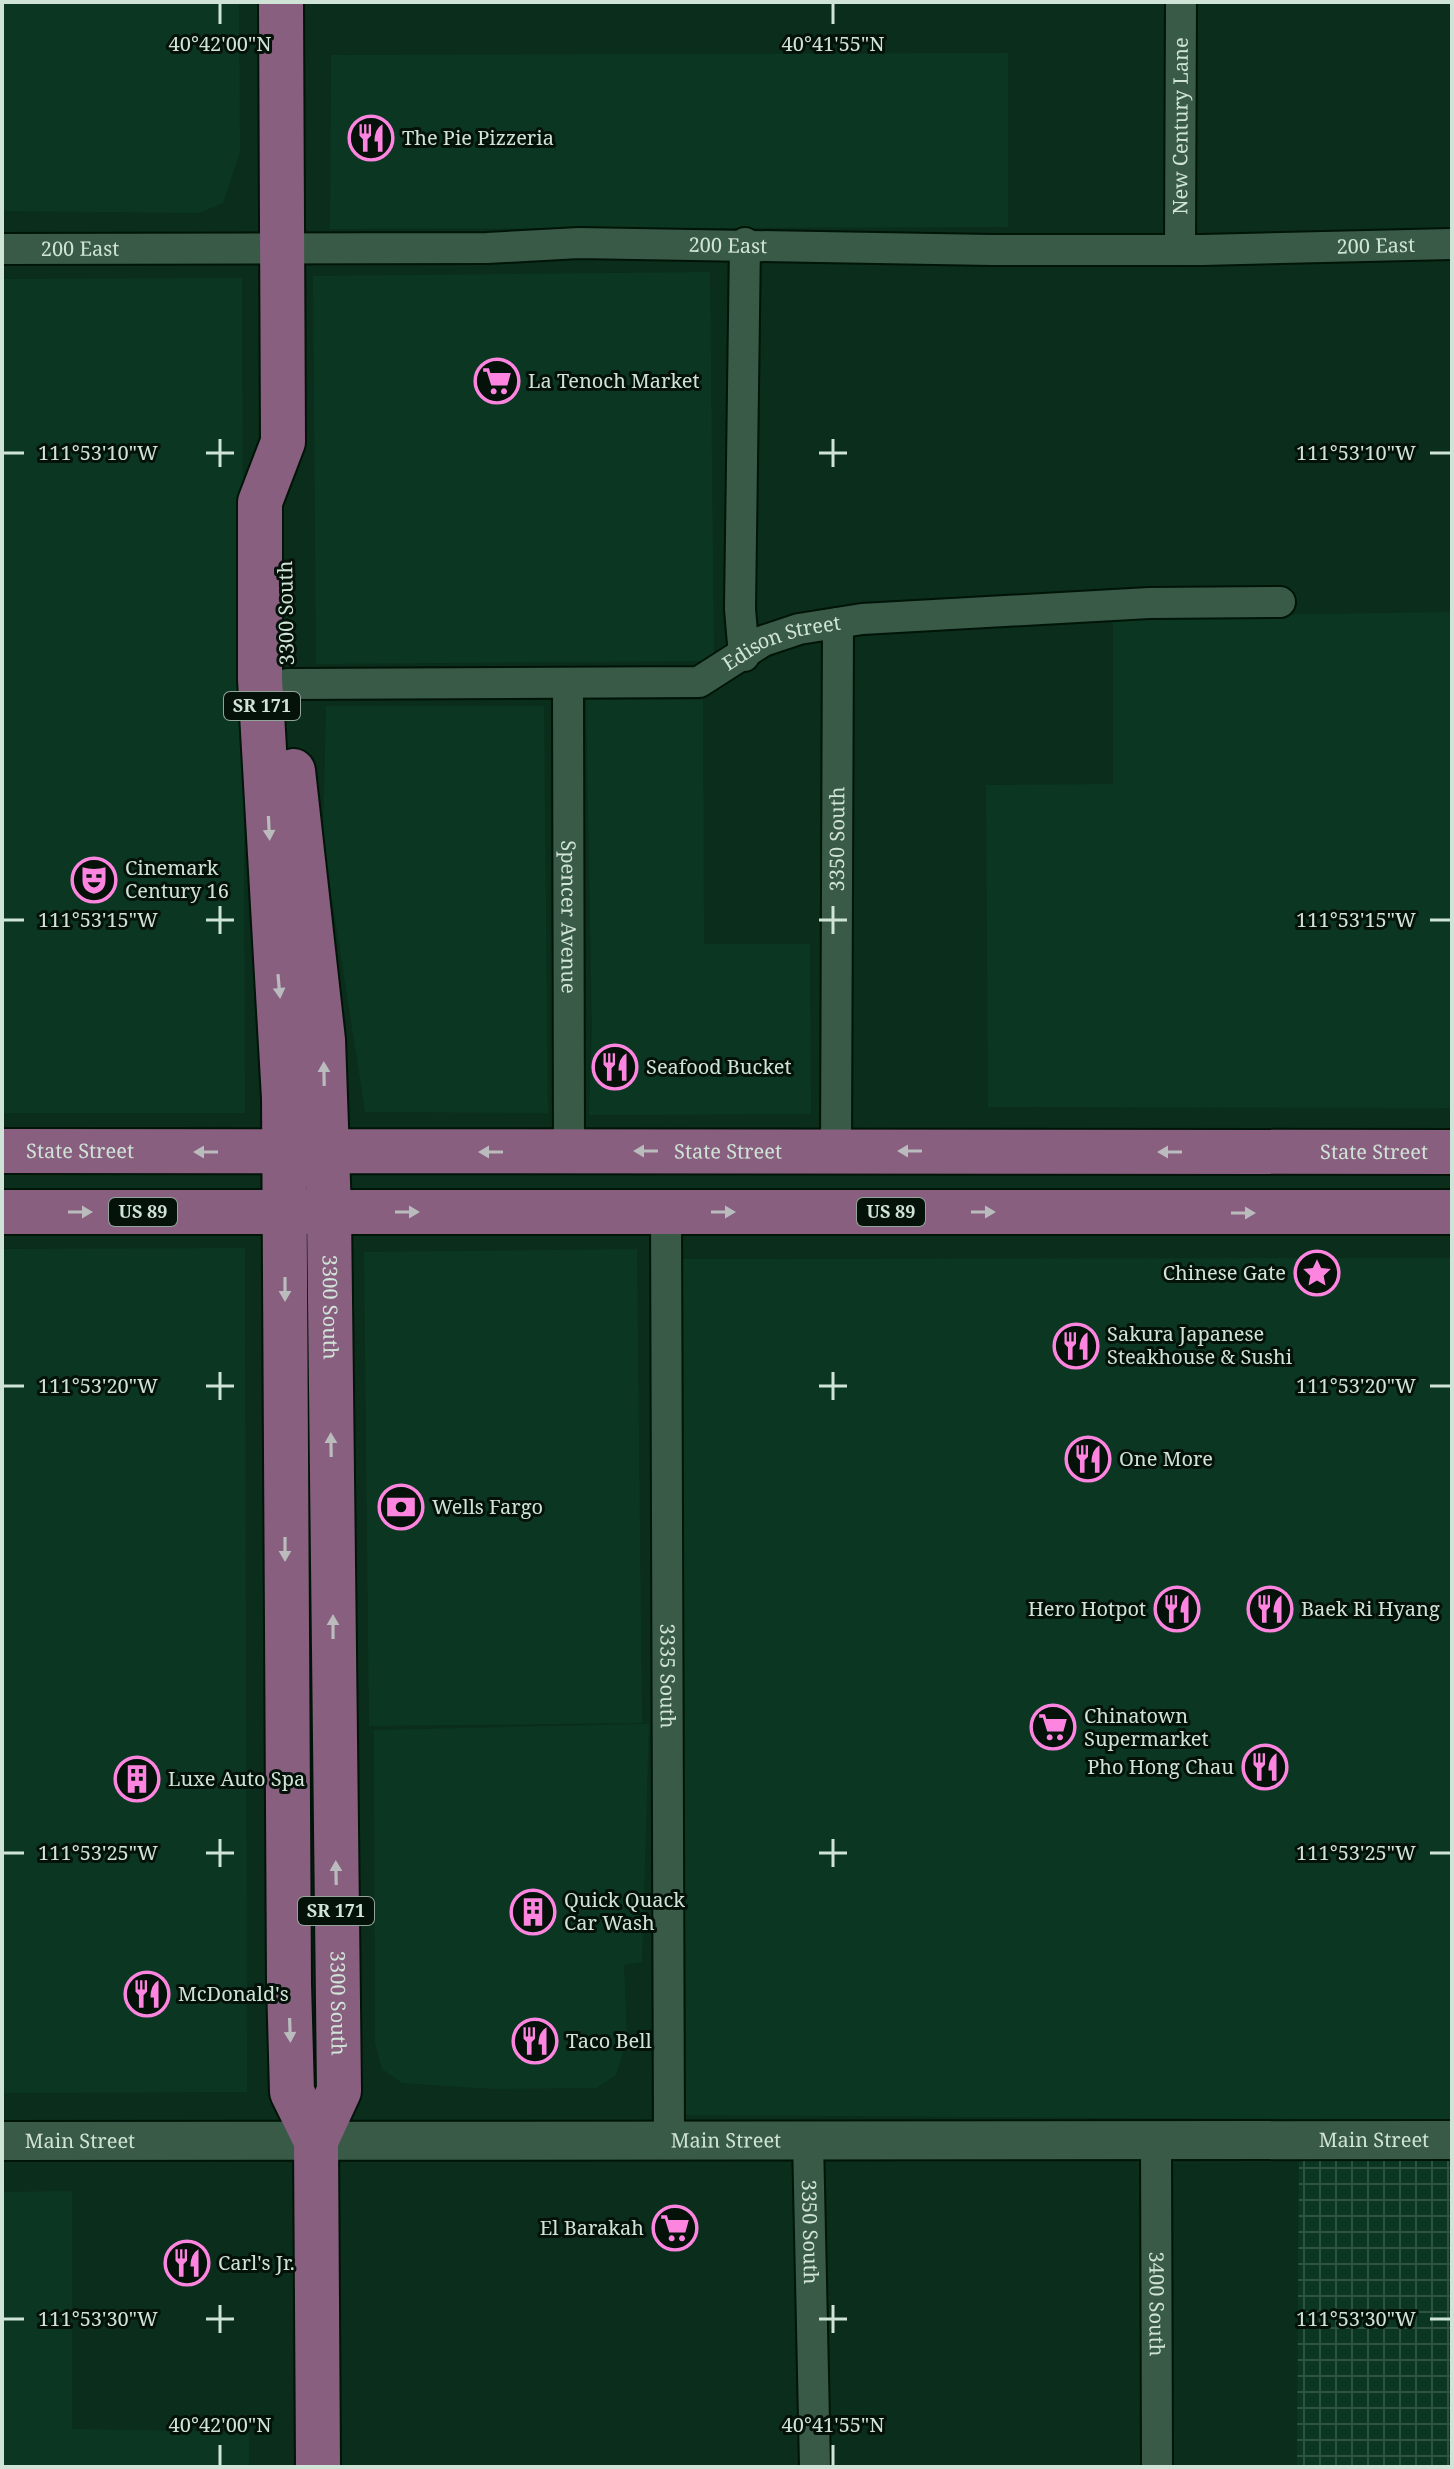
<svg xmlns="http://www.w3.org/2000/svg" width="1454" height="2469" font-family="'Noto Serif',serif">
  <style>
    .built { fill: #0b3722 }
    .industrial { fill: url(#industrial-grid) }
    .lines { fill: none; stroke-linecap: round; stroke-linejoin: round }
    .minor-casing { stroke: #001408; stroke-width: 34 }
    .tertiary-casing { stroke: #001408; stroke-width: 42 }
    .primary-casing { stroke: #001408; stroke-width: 48 }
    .minor { stroke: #395a47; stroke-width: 30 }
    .tertiary { stroke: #395a47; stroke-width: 38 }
    .primary { stroke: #885f7f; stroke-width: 44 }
    .oneway { fill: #babbbd }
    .ticks { fill: none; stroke: #d0e3d7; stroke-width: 3 }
    .labels { text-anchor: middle; stroke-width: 6; stroke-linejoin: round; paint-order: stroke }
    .shield { fill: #05120a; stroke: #93a49a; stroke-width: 2 }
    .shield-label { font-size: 18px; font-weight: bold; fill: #d0e3d7 }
    .street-label { font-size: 20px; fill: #d0e3d7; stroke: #05120a }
    .poi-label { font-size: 20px; fill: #d0e3d7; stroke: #05120a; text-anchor: start }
    .ticks-label { font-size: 20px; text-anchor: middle; fill: #d0e3d7; stroke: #05120a; stroke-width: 6; stroke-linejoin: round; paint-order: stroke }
  </style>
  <defs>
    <pattern id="industrial-grid" width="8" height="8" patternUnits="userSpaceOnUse" patternTransform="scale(2)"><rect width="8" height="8" fill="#0b3722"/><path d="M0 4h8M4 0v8" fill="none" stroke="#2e5441"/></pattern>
  </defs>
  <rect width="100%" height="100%" fill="#0b2d1c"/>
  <g class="built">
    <path d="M2 2H239L240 151 223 203 199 213 2 211Z"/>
    <path d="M1008 53V227L330 229 331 55Z"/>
    <path d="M710 272 714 661 316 664 313 276Z"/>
    <path d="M242 278 245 1113H2V279Z"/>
    <path d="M1452 612V1108L988 1107 986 785 1113 784V617Z"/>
    <path d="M586 700H703L704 944H810L811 1114 589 1115 592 1029Z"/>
    <path d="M326 706H544L548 1113 365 1112 323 840Z"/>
    <path d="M245 1248 247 2092 2 2093V1249Z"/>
    <path d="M637 1249 642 1723 369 1726 364 1252Z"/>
    <path d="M1452 1258V2120L679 2115 683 1259Z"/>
    <path d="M649 1724 642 1962 624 1965 627 2040 616 2075 596 2088 494 2089 402 2083 382 2069 375 2043 374 1730Z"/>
    <path d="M72 2191V2429L249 2432V2467H2V2192Z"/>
  </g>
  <path class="industrial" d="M1299 2160 1452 2161V2467H1297Z"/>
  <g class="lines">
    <g class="minor-casing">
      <g id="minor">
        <path id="s1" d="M2 249 487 248 579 243 992 250H1202L1452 244"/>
        <path id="s2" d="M1180 250 1181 2"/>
        <path d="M744 656 740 609 745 243"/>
        <path id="s3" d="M568 683 569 1151"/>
        <path id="s4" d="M288 684 699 682 763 641 799 629 862 619 1149 603 1280 602"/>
        <path id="s5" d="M836 1151 838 623"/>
        <path id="s6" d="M666 1212 669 2141"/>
        <path id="s7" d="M808 2140 815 2467"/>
        <path id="s8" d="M1156 2140 1157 2467"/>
      </g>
    </g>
    <g class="tertiary-casing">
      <g id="tertiary">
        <path id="s9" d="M2 2141 1452 2140"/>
      </g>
    </g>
    <g class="primary-casing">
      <g id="primary">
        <path d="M281 2 283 442 260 502V679L284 1098 289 1983 292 2092 316 2141 318 2467"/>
        <path id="s10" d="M293 771 323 1040 329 1211 339 2091 316 2141"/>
        <path id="s11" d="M2 1151 1452 1152"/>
        <path d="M2 1212H1452"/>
      </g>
    </g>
    <use href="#minor" class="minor"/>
    <use href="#tertiary" class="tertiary"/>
    <use href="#primary" class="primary"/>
  </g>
  <defs><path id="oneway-solid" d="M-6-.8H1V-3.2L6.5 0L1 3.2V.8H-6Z" transform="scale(2)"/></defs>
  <g class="oneway">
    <use href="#oneway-solid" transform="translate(269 828) rotate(87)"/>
    <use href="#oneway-solid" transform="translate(279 986) rotate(85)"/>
    <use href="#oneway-solid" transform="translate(324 1074) rotate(-91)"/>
    <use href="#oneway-solid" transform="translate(646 1151) rotate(180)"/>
    <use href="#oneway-solid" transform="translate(910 1151) rotate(-180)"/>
    <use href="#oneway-solid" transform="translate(206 1152) rotate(-180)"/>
    <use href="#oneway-solid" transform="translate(491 1152) rotate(180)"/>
    <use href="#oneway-solid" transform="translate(1170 1152) rotate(-180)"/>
    <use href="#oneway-solid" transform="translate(80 1212)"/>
    <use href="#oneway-solid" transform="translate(407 1212)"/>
    <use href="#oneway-solid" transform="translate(723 1212)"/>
    <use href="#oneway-solid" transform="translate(983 1212)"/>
    <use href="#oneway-solid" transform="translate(1243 1213)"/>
    <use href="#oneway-solid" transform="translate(285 1289) rotate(90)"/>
    <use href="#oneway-solid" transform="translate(331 1445) rotate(-91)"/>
    <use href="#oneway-solid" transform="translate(285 1549) rotate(90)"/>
    <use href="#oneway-solid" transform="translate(333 1627) rotate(-90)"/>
    <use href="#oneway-solid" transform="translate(336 1873) rotate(-91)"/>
    <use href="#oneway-solid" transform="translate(290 2030) rotate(88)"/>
  </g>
  <path class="ticks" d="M220 4V24M833 4V24M220 439V467M833 439V467M4 453H24M206 453H234M819 453H847M1430 453H1450M220 906V934M833 906V934M4 920H24M206 920H234M819 920H847M1430 920H1450M220 1372V1400M833 1372V1400M4 1386H24M206 1386H234M819 1386H847M1430 1386H1450M220 1839V1867M833 1839V1867M4 1853H24M206 1853H234M819 1853H847M1430 1853H1450M220 2305V2333M833 2305V2333M4 2319H24M206 2319H234M819 2319H847M1430 2319H1450M220 2445V2465M833 2445V2465"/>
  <defs>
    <g id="restaurant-ring" transform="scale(2.3)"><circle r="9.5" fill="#05120a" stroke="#fe85df" stroke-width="1.5"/><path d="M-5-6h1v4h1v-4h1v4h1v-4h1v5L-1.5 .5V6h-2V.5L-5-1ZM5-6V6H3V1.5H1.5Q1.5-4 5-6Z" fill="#fe85df"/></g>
    <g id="supermarket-ring" transform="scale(2.3)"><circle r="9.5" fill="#05120a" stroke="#fe85df" stroke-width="1.5"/><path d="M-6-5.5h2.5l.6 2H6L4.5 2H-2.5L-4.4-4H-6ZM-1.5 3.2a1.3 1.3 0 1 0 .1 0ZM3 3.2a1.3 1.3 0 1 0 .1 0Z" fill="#fe85df"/></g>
    <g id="theatre-ring" transform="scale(2.3)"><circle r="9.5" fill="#05120a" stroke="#fe85df" stroke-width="1.5"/><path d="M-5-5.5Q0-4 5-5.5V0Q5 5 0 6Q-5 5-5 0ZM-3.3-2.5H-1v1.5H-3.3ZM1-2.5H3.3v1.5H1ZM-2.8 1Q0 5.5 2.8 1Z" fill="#fe85df"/></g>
    <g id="sight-ring" transform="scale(2.3)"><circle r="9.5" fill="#05120a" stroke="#fe85df" stroke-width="1.5"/><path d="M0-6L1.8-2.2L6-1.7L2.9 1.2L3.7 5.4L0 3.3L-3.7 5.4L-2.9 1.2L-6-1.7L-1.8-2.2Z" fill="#fe85df"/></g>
    <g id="bank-ring" transform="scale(2.3)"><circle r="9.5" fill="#05120a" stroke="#fe85df" stroke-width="1.5"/><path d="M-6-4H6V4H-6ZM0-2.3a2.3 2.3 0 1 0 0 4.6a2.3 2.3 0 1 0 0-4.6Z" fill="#fe85df"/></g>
    <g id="building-ring" transform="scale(2.3)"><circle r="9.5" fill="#05120a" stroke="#fe85df" stroke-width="1.5"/><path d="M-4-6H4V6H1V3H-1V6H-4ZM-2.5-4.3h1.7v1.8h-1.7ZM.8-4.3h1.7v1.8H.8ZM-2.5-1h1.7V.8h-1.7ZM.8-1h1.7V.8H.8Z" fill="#fe85df"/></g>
  </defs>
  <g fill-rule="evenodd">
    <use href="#restaurant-ring" x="371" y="138"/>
    <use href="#supermarket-ring" x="497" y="381"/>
    <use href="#theatre-ring" x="94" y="880"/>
    <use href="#restaurant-ring" x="615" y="1067"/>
    <use href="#sight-ring" x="1317" y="1273"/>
    <use href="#restaurant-ring" x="1076" y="1346"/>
    <use href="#restaurant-ring" x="1088" y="1459"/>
    <use href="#bank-ring" x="401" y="1507"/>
    <use href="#restaurant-ring" x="1177" y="1609"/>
    <use href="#restaurant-ring" x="1270" y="1609"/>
    <use href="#supermarket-ring" x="1053" y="1727"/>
    <use href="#restaurant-ring" x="1265" y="1767"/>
    <use href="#building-ring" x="137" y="1779"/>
    <use href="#building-ring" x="533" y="1912"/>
    <use href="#restaurant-ring" x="147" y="1994"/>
    <use href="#restaurant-ring" x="535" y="2041"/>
    <use href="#supermarket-ring" x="675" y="2228"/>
    <use href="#restaurant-ring" x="187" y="2263"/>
  </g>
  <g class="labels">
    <g class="shield">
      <rect x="224" y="692" width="76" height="28" rx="6"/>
      <rect x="109" y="1198" width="68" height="28" rx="6"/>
      <rect x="857" y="1198" width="68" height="28" rx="6"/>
      <rect x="298" y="1897" width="76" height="28" rx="6"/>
    </g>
    <g class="shield-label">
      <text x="262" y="712">SR 171</text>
      <text x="143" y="1218">US 89</text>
      <text x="891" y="1218">US 89</text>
      <text x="336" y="1917">SR 171</text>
    </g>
    <g class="street-label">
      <text dy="7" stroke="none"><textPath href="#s2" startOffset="124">New Century Lane</textPath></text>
      <text dy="7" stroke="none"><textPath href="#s1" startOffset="726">200 East</textPath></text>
      <text dy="7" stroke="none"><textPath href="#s1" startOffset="1374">200 East</textPath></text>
      <text dy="7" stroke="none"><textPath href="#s1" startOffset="78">200 East</textPath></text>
      <text transform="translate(286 613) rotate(-91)" y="7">3300 South</text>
      <text dy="7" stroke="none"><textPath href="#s4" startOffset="504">Edison Street</textPath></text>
      <text dy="7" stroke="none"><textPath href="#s5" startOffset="312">3350 South</textPath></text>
      <text dy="7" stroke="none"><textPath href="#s3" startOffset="234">Spencer Avenue</textPath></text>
      <text dy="7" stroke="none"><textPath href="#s11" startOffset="726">State Street</textPath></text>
      <text dy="7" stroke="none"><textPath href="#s11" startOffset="78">State Street</textPath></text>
      <text dy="7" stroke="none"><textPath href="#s11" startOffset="1372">State Street</textPath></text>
      <text dy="7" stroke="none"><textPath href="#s10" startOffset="538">3300 South</textPath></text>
      <text dy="7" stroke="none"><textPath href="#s6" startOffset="464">3335 South</textPath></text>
      <text dy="7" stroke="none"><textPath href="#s10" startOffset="1234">3300 South</textPath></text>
      <text dy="7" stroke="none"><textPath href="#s9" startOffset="1372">Main Street</textPath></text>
      <text dy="7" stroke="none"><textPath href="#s9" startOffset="78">Main Street</textPath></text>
      <text dy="7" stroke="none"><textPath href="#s9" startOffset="724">Main Street</textPath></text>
      <text dy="7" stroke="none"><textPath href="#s7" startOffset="92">3350 South</textPath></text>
      <text dy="7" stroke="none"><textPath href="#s8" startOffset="164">3400 South</textPath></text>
    </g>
    <g class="poi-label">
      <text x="402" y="145">The Pie Pizzeria</text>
      <text x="528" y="388">La Tenoch Market</text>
      <text x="125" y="875">Cinemark<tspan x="125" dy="23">Century 16</tspan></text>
      <text x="646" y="1074">Seafood Bucket</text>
      <text x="1286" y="1280" text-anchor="end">Chinese Gate</text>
      <text x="1107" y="1341">Sakura Japanese<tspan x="1107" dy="23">Steakhouse &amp; Sushi</tspan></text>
      <text x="1119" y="1466">One More</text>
      <text x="432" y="1514">Wells Fargo</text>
      <text x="1146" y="1616" text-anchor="end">Hero Hotpot</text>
      <text x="1301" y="1616">Baek Ri Hyang</text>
      <text x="1084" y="1723">Chinatown<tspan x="1084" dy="23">Supermarket</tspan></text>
      <text x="1234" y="1774" text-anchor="end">Pho Hong Chau</text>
      <text x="168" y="1786">Luxe Auto Spa</text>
      <text x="564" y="1907">Quick Quack<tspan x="564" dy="23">Car Wash</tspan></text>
      <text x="178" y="2001">McDonald's</text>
      <text x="566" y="2048">Taco Bell</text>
      <text x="644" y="2235" text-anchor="end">El Barakah</text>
      <text x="218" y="2270">Carl's Jr.</text>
    </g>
  </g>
  <g class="ticks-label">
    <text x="220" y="51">40°42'00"N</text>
    <text x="833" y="51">40°41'55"N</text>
    <text x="1356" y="460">111°53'10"W</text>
    <text x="98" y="460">111°53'10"W</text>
    <text x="1356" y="927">111°53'15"W</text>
    <text x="98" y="927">111°53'15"W</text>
    <text x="1356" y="1393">111°53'20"W</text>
    <text x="98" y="1393">111°53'20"W</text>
    <text x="1356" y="1860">111°53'25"W</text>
    <text x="98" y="1860">111°53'25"W</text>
    <text x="98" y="2326">111°53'30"W</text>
    <text x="1356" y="2326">111°53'30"W</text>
    <text x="220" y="2432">40°42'00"N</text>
    <text x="833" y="2432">40°41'55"N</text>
  </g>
  <rect width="1454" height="2469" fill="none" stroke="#d0e3d7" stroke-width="8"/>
</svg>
